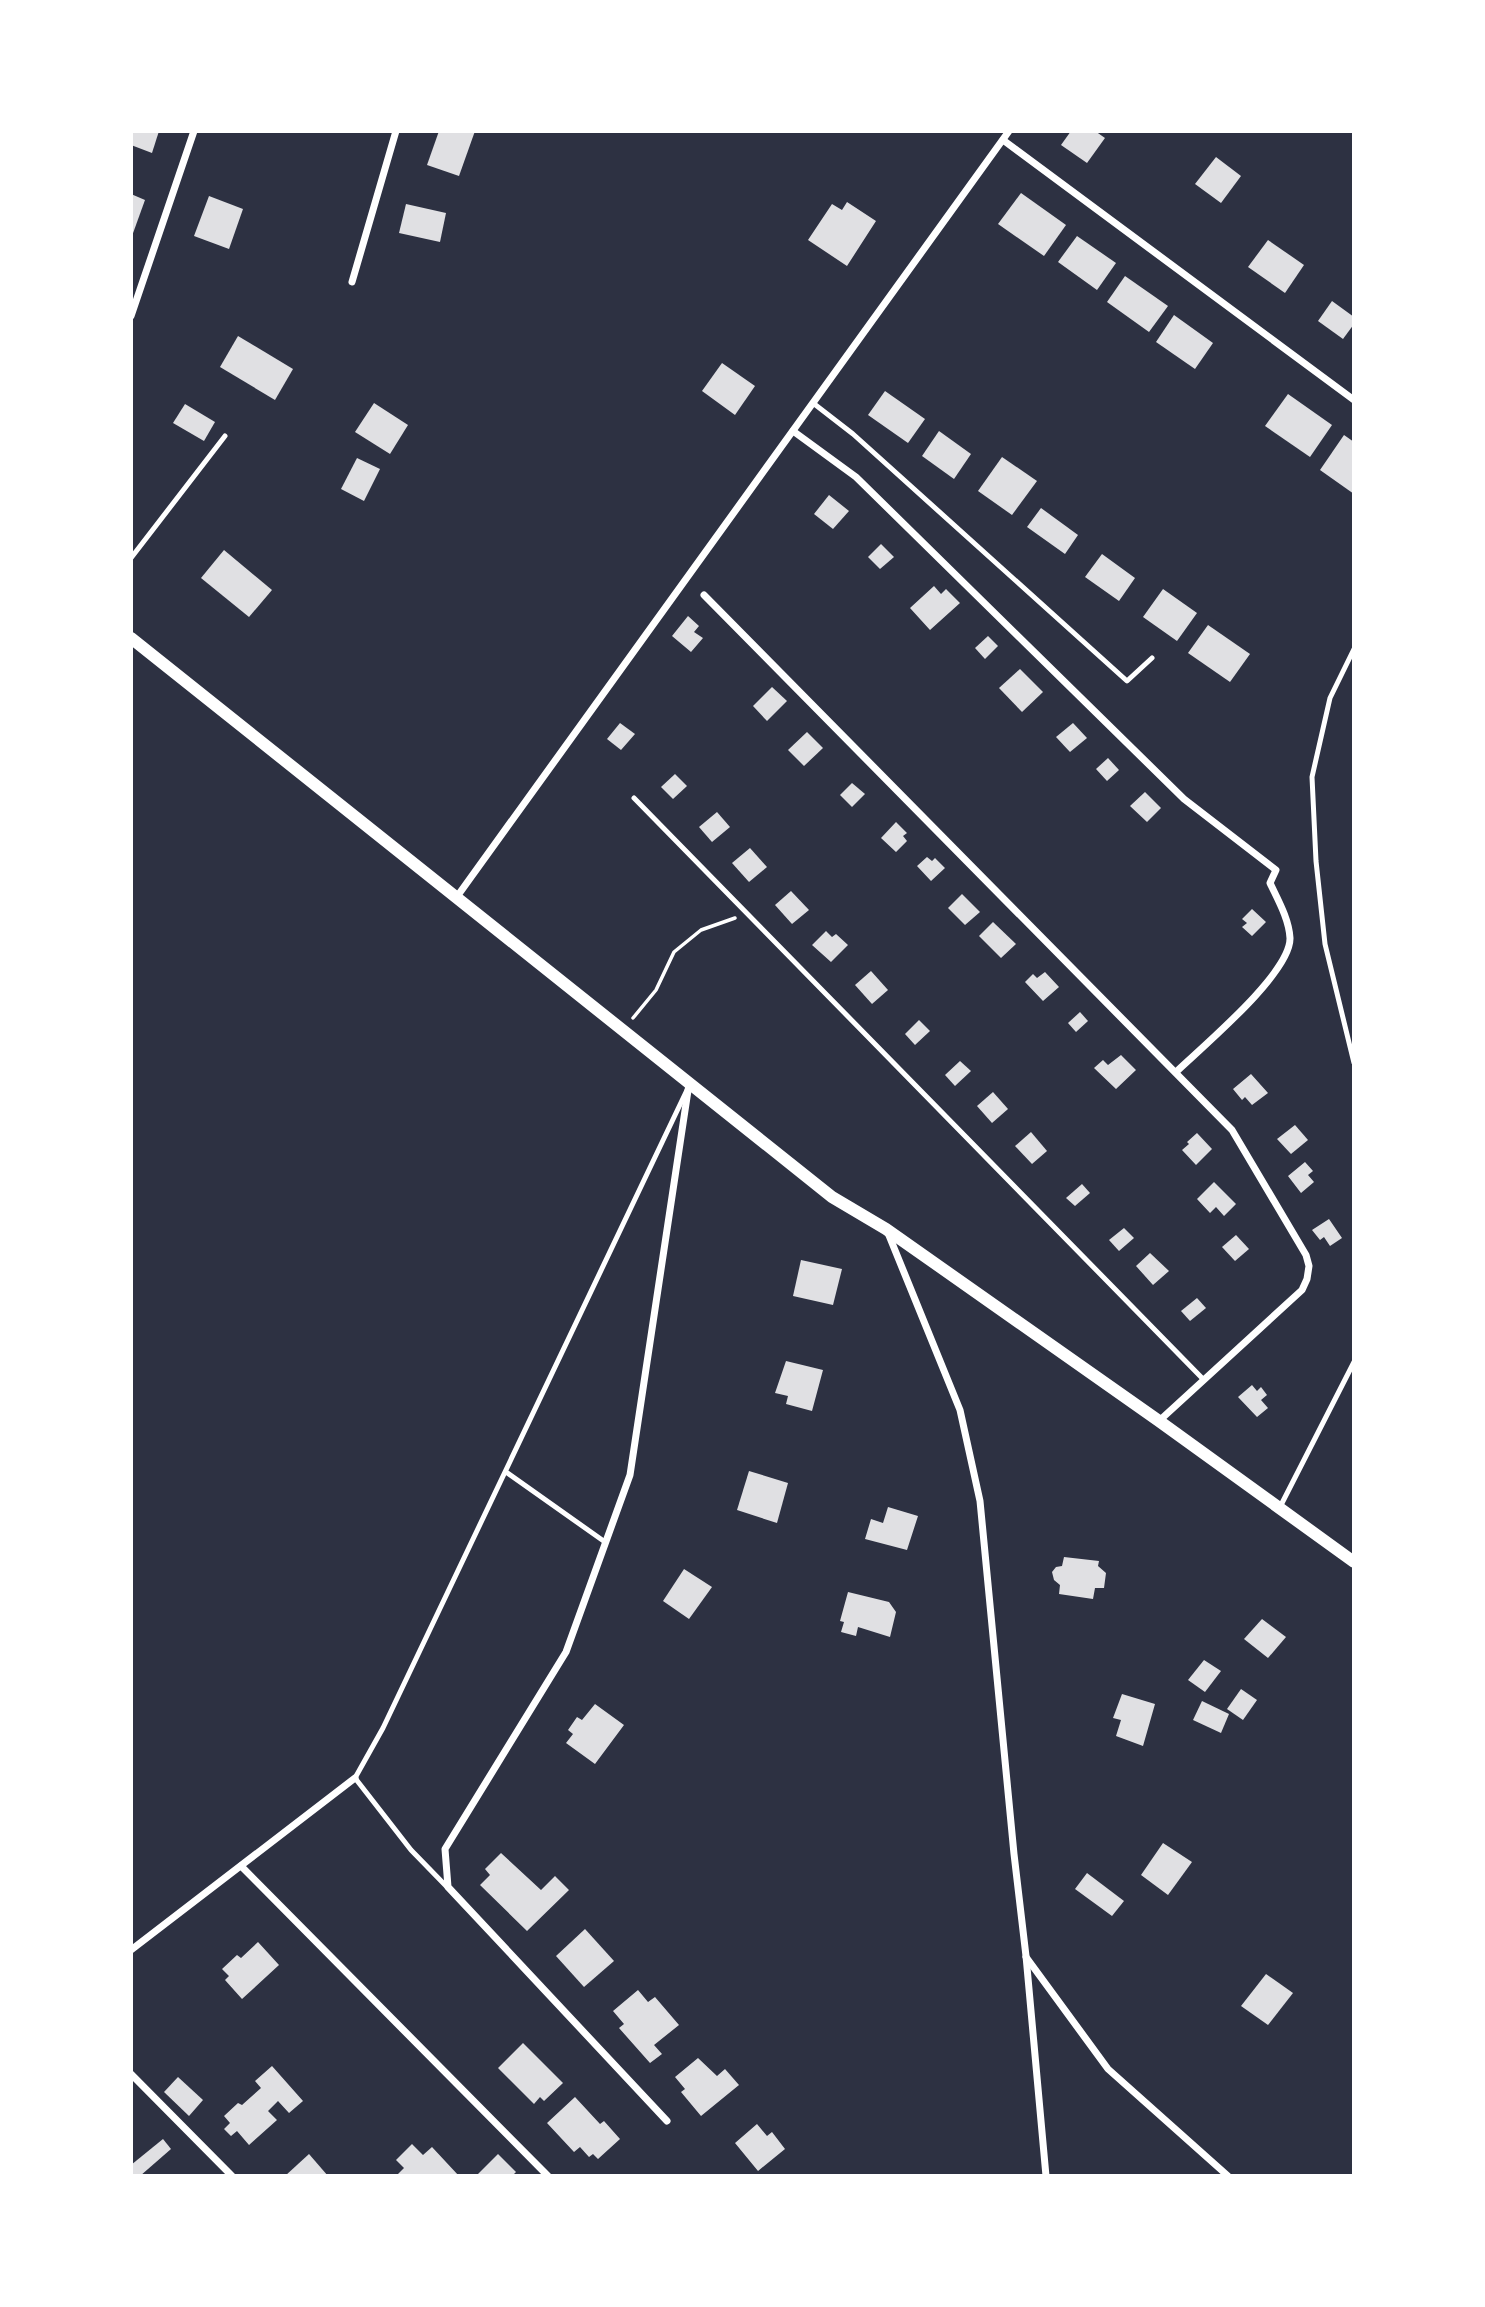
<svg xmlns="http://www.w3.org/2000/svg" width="1485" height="2307" font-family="'Fira Sans Condensed',sans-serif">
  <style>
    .building { fill: #e0e0e3 }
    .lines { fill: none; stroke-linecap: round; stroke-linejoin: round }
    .path { stroke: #fff; stroke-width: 3.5 }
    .service { stroke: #fff; stroke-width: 5 }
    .minor { stroke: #fff; stroke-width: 7 }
    .tertiary { stroke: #fff; stroke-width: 12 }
  </style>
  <rect width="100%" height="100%" fill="#2d3142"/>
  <g class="building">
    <path d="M131 131H159L152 153 131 145Z"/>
    <path d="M439 131H475L459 176 427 165Z"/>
    <path d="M1071 131H1095L1105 138 1087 163 1061 145Z"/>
    <path d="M1216 157 1241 176 1221 203 1195 184Z"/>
    <path d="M1021 193 1066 225 1044 256 998 224Z"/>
    <path d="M131 194 145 200 132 236H131Z"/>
    <path d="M209 196 243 209 229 249 194 236Z"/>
    <path d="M847 202 876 221 847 266 808 240 832 204 842 210Z"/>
    <path d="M406 204 446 213 440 242 399 233Z"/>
    <path d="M1077 236 1116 263 1097 290 1058 262Z"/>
    <path d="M1268 240 1304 265 1285 293 1248 267Z"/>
    <path d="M1125 276 1168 306 1149 332 1107 302Z"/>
    <path d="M1332 301 1354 317V324L1343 339 1318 321Z"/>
    <path d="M1174 315 1213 343 1195 369 1156 342Z"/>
    <path d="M238 336 293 369 275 400 220 367Z"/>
    <path d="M722 363 755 386 735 415 702 391Z"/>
    <path d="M885 391 925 419 908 443 868 415Z"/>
    <path d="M1288 394 1332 425 1310 457 1265 426Z"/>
    <path d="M374 403 408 425 390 454 355 432Z"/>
    <path d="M185 404 215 422 204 441 173 423Z"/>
    <path d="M939 431 971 454 954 479 922 456Z"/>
    <path d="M1344 435 1354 442V494L1320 470Z"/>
    <path d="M1002 457 1037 481 1012 515 978 491Z"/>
    <path d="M357 458 380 469 364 501 341 489Z"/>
    <path d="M829 495 849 511 833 529 814 514Z"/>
    <path d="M1041 508 1078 535 1065 554 1027 527Z"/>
    <path d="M881 544 894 557 880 569 868 557Z"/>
    <path d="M224 550 272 590 249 617 201 578Z"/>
    <path d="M1102 554 1135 578 1119 601 1085 577Z"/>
    <path d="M934 586 941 594 946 589 960 603 930 630 910 608Z"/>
    <path d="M1163 589 1197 613 1177 641 1143 617Z"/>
    <path d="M688 616 699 626 694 632 703 638 691 652 672 636Z"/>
    <path d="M1208 625 1250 654 1230 682 1188 653Z"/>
    <path d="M988 636 998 646 985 659 975 648Z"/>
    <path d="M1020 669 1043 692 1022 712 999 688Z"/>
    <path d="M772 687 787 701 767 721 753 706Z"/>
    <path d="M620 723 635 734 621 750 607 739Z"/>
    <path d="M1073 723 1087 738 1070 752 1056 737Z"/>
    <path d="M807 732 823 748 804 766 788 750Z"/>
    <path d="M1108 758 1119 770 1107 781 1096 769Z"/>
    <path d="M675 774 687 786 673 799 661 787Z"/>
    <path d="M852 783 865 794 852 807 840 795Z"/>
    <path d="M1145 792 1161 808 1147 822 1130 806Z"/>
    <path d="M717 812 730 827 712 842 699 827Z"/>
    <path d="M896 822 907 833 903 836 907 841 896 852 881 838Z"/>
    <path d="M750 848 767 867 749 882 732 863Z"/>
    <path d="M927 857 932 861 935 858 945 868 931 881 917 866Z"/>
    <path d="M791 891 809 910 792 924 775 905Z"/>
    <path d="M962 894 980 912 965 925 948 908Z"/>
    <path d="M1252 909 1266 922 1252 936 1242 927 1247 923 1242 919Z"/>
    <path d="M993 922 1016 944 1001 958 979 936Z"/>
    <path d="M826 931 832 937 836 934 848 945 831 962 812 945Z"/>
    <path d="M871 971 888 990 872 1004 855 985Z"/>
    <path d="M1045 972 1059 987 1043 1001 1025 982 1033 974 1037 978Z"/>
    <path d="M1080 1012 1088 1021 1076 1032 1068 1023Z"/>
    <path d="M919 1020 930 1031 915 1045 905 1034Z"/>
    <path d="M1121 1055 1136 1070 1116 1089 1094 1068 1103 1060 1108 1065Z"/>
    <path d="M960 1061 971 1071 955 1086 945 1075Z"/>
    <path d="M1251 1074 1268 1093 1252 1105 1245 1097 1242 1100 1233 1089Z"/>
    <path d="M993 1092 1008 1109 992 1123 977 1106Z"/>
    <path d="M1295 1125 1308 1140 1291 1154 1277 1139Z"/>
    <path d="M1031 1132 1047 1151 1032 1164 1015 1146Z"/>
    <path d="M1197 1133 1212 1149 1196 1165 1182 1150 1189 1144 1187 1142Z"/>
    <path d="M1305 1162 1313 1171 1308 1175 1314 1182 1301 1193 1288 1176Z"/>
    <path d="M1214 1182 1236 1204 1224 1216 1216 1207 1210 1213 1197 1199Z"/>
    <path d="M1082 1184 1090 1193 1075 1206 1066 1198Z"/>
    <path d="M1329 1219 1342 1238 1330 1246 1324 1237 1320 1240 1312 1230Z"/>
    <path d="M1124 1228 1134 1238 1119 1251 1109 1240Z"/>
    <path d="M1236 1235 1249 1249 1235 1261 1222 1247Z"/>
    <path d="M1150 1253 1169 1271 1153 1285 1136 1266Z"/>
    <path d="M801 1260 842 1269 833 1305 793 1296Z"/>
    <path d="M1197 1298 1206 1308 1190 1321 1181 1311Z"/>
    <path d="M786 1361 823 1370 812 1411 786 1404 788 1396 775 1393Z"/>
    <path d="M1252 1385 1257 1391 1261 1387 1267 1395 1261 1400 1268 1408 1257 1417 1238 1397Z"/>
    <path d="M749 1471 788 1483 777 1523 737 1510Z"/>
    <path d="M888 1507 918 1516 907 1550 865 1539 871 1519 883 1523Z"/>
    <path d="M1064 1557 1099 1561 1098 1566 1106 1573 1104 1588H1095L1093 1599 1059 1594 1060 1585 1054 1580 1052 1572 1056 1567 1062 1566Z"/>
    <path d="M684 1569 712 1587 689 1619 663 1601Z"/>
    <path d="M848 1592 889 1602 896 1612 890 1637 858 1627 856 1636 841 1632 844 1622 840 1621Z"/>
    <path d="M1262 1619 1286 1637 1268 1658 1244 1639Z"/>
    <path d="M1204 1660 1221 1671 1205 1692 1188 1680Z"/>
    <path d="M1241 1689 1257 1700 1243 1720 1227 1709Z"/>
    <path d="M1122 1694 1155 1704 1143 1746 1116 1736 1121 1720 1113 1718Z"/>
    <path d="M1202 1701 1229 1714 1221 1733 1193 1720Z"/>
    <path d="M595 1704 624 1725 595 1764 566 1743 573 1734 568 1730 577 1717 582 1720Z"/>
    <path d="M1163 1843 1192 1862 1168 1895 1141 1875Z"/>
    <path d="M501 1853 541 1890 555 1876 569 1890 527 1931 480 1885 490 1875 485 1869Z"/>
    <path d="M1087 1873 1124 1901 1112 1916 1075 1889Z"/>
    <path d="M585 1929 614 1961 584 1987 556 1956Z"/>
    <path d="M258 1942 279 1965 242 1999 225 1980 229 1976 222 1969 237 1955 241 1958Z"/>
    <path d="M1266 1974 1293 1993 1268 2025 1241 2006Z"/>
    <path d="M638 1990 648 2002 655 1997 679 2025 654 2045 662 2054 650 2063 619 2028 624 2024 613 2011Z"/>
    <path d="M523 2043 563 2083 544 2101 540 2097 534 2104 498 2068Z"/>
    <path d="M698 2058 717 2076 725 2069 739 2085 701 2116 681 2092 685 2089 675 2077Z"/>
    <path d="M272 2066 303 2101 289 2113 278 2101 268 2111 277 2120 249 2145 237 2131 231 2136 224 2129 230 2123 224 2116 238 2103 242 2105 261 2088 255 2081Z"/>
    <path d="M178 2077 203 2100 189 2116 164 2092Z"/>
    <path d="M575 2097 600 2124 604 2121 620 2139 598 2159 593 2154 589 2157 580 2147 574 2152 547 2123Z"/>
    <path d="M757 2124 767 2136 772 2132 785 2149 758 2171 735 2143Z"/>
    <path d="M163 2139 171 2149 140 2176H134L131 2172V2165Z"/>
    <path d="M412 2144 423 2155 432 2147 459 2176H396L404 2168 396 2160Z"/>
    <path d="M309 2154 328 2176H285Z"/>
    <path d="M498 2154 516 2172 512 2176H476Z"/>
  </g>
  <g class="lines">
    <path class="path" d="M633 1018 656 990 674 952 701 930 735 918"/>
    <g class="service">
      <path d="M813 403 853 434 1127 681 1152 658"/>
      <path d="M131 558 225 436"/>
      <path d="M1354 649 1330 698 1312 777 1316 861 1325 944 1354 1063"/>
      <path d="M634 798 1203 1379"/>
      <path d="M506 1472 605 1542"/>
      <path d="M1283 1508 1280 1507 1354 1362"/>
      <path d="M447 1887 411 1850 355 1778 383 1728 687 1090"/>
    </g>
    <g class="minor">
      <path d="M1003 140 1354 400"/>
      <path d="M352 282 396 131"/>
      <path d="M131 316 194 131"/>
      <path d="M793 431 856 477 1184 799 1276 870 1270 883C1278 900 1289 919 1290 938 1291 973 1202 1047 1176 1072"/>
      <path d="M704 595 1232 1130 1306 1255 1309 1266 1307 1279 1302 1290 1159 1421"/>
      <path d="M456 898 1009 131"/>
      <path d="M888 1233 960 1410 980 1501 1014 1854 1026 1956 1046 2176"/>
      <path d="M241 1866 548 2176"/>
      <path d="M131 1950 355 1778"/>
      <path d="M1026 1957 1108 2069 1228 2176"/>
      <path d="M131 2074 232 2176"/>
      <path d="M667 2121 448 1887 445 1849 566 1652 630 1475 689 1084"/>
    </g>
    <path class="tertiary" d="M131 638 832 1197 886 1229 1159 1421 1354 1562"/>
  </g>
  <rect width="1485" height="2307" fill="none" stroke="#ffffff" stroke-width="266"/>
</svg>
